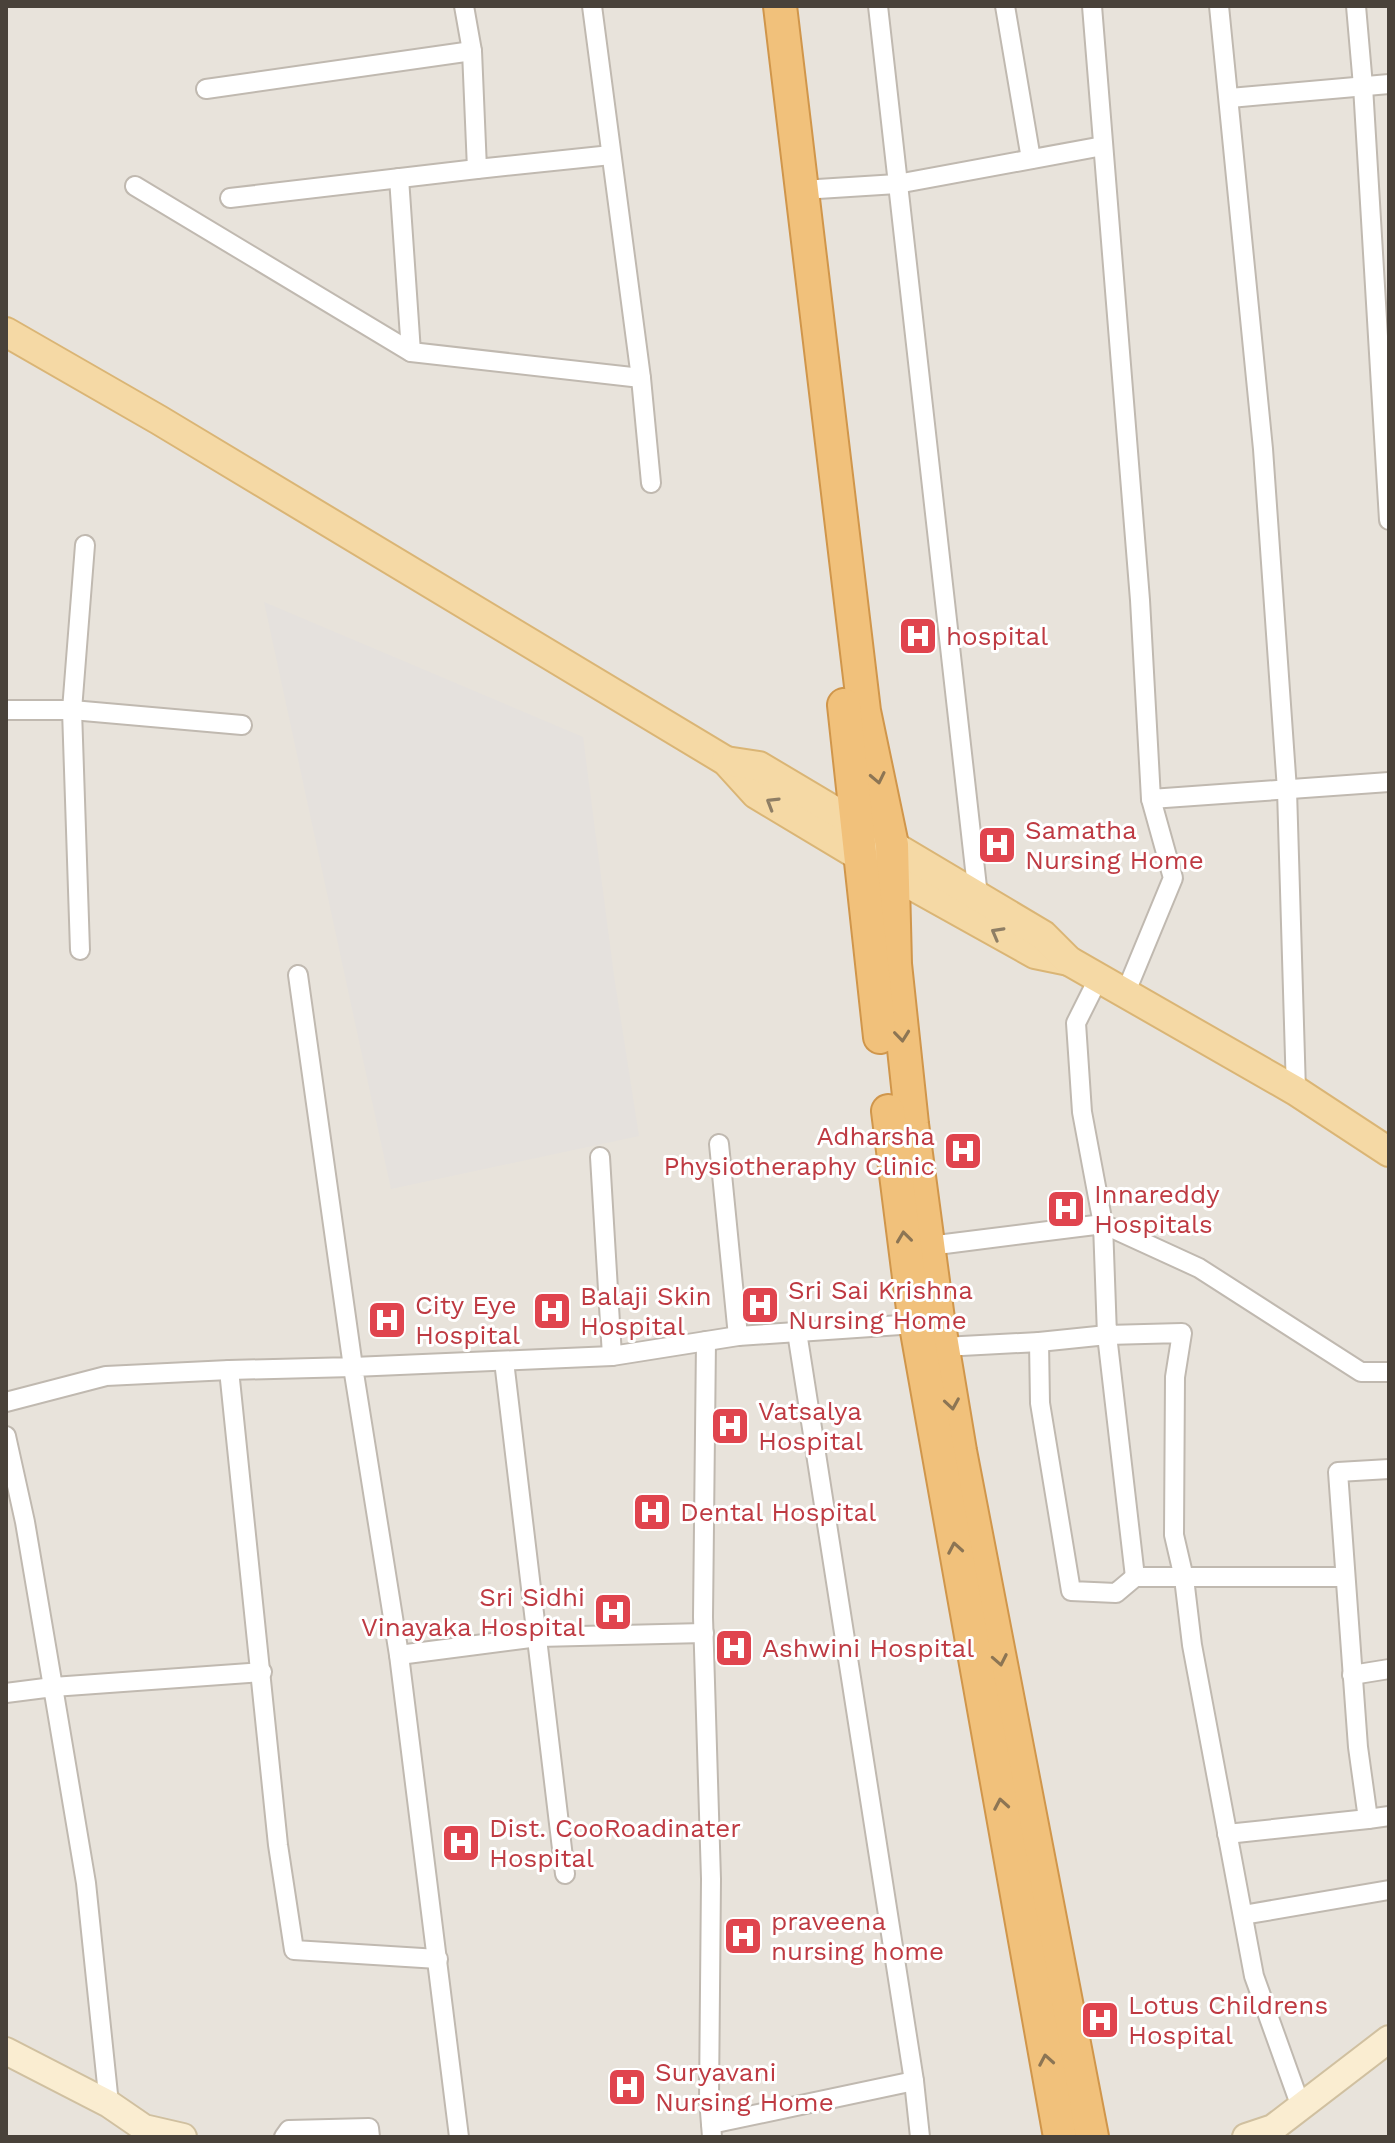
<svg xmlns="http://www.w3.org/2000/svg" width="1395" height="2143" font-family="'Work Sans',sans-serif">
  <style>
    .residential { fill: #e8e3db }
    .industrial { fill: #e5e1dd }
    .lines { fill: none; stroke-linecap: round; stroke-linejoin: round }
    .street-casing { stroke: #c0b9b0; stroke-width: 22 }
    .secondary-casing { stroke: #d0c0a0; stroke-width: 30 }
    .primary-casing { stroke: #dab575; stroke-width: 32 }
    .highway-casing { stroke: #d0964b; stroke-width: 36 }
    .street { stroke: #fff; stroke-width: 18 }
    .secondary { stroke: #faedd1; stroke-width: 26 }
    .primary { stroke: #f5d9a5; stroke-width: 28 }
    .highway { stroke: #f1c17b; stroke-width: 32 }
    .oneway { stroke: #8c7554 }
    .oneway2 { stroke: #8e7e65 }
    .labels { text-anchor: middle; stroke-width: 6; stroke-linejoin: round; paint-order: stroke }
    .health-label { font-size: 26px; fill: #be3a42; stroke: #fff; text-anchor: start }
  </style>
  <rect width="100%" height="100%" fill="#f5f2ec"/>
  <rect class="residential" x="6" y="6" width="1383" height="2131"/>
  <path class="industrial" d="M264 602 583 737 614 976 639 1136 391 1189Z"/>
  <g class="lines">
    <g class="street-casing">
      <g id="street">
        <path d="M464 6 472 51 477 169 611 155"/>
        <path d="M592 6 641 378 651 483"/>
        <path d="M878 6 978 896"/>
        <path d="M1005 6 1031 159"/>
        <path d="M1092 6 1140 600 1151 799 1389 782"/>
        <path d="M1219 6 1263 449 1287 790 1296 1091"/>
        <path d="M1356 6 1363 86 1389 520"/>
        <path d="M206 89 472 51"/>
        <path d="M1230 98 1389 84"/>
        <path d="M399 178 411 352"/>
        <path d="M135 186 411 352 641 378"/>
        <path d="M802 190 897 184 1103 146"/>
        <path d="M230 198 477 169"/>
        <path d="M6 710H72L242 725"/>
        <path d="M80 950 72 710 85 545"/>
        <path d="M298 975 353 1367 229 1370 278 1845 294 1950 438 1959"/>
        <path d="M1098 979 1076 1023 1082 1112 1103 1224 1199 1268 1361 1372H1389"/>
        <path d="M1125 994 1173 878 1151 799"/>
        <path d="M719 1144 738 1336"/>
        <path d="M600 1157 612 1356 738 1336 915 1324"/>
        <path d="M929 1246 1103 1224 1107 1335 1182 1333 1175 1377 1174 1535 1184 1578 1192 1645 1254 1976 1301 2107"/>
        <path d="M797 1332 914 2081 920 2137"/>
        <path d="M706 1341 703 1617 711 1879 709 2099 712 2137"/>
        <path d="M1039 1342 1107 1335 1135 1577"/>
        <path d="M943 1347 1039 1342 1040 1403 1071 1591 1116 1593 1135 1577H1345"/>
        <path d="M504 1361 565 1874"/>
        <path d="M6 1402 106 1376 229 1370"/>
        <path d="M6 1436 25 1522 53 1687 262 1672"/>
        <path d="M1389 1469 1338 1472 1358 1747 1368 1819 1389 1816"/>
        <path d="M399 1655 538 1637 704 1633"/>
        <path d="M1352 1675 1389 1669"/>
        <path d="M6 1693 53 1687 86 1883 109 2104"/>
        <path d="M1227 1834 1368 1819"/>
        <path d="M1243 1915 1389 1890"/>
        <path d="M711 2124 914 2081"/>
        <path d="M284 2137 289 2130 369 2128 370 2137"/>
        <path d="M459 2137 399 1655 353 1367 612 1356"/>
      </g>
    </g>
    <g class="secondary-casing">
      <g id="secondary">
        <path d="M6 2051 109 2104 144 2128 183 2137"/>
        <path d="M1246 2137 1273 2128 1389 2039"/>
      </g>
    </g>
    <g class="primary-casing">
      <g id="primary">
        <path d="M6 332 159 420 726 761 756 794 861 857 1035 954 1069 961"/>
        <path d="M726 761 759 766 1043 935 1069 961 1296 1091 1389 1152"/>
      </g>
    </g>
    <g class="highway-casing">
      <g id="highway">
        <path d="M780 6 864 711 892 845 895 964 912 1124 938 1319 960 1451 1092 2137"/>
        <path d="M844 705 880 1037"/>
        <path d="M888 1111 913 1309 1060 2137"/>
      </g>
    </g>
    <use href="#street" class="street"/>
    <use href="#secondary" class="secondary"/>
    <use href="#primary" class="primary"/>
    <use href="#highway" class="highway"/>
  </g>
  <defs><path id="oneway-chevron" d="M-2-3.5L2.5 0L-2 3.5" fill="none" stroke-width="1.6" stroke-linecap="round" stroke-linejoin="round" transform="scale(2)"/></defs>
  <g class="oneway">
    <use href="#oneway-chevron" transform="translate(878 778) rotate(78)"/>
    <use href="#oneway-chevron" transform="translate(902 1036) rotate(84)"/>
    <use href="#oneway-chevron" transform="translate(904 1237) rotate(-97)"/>
    <use href="#oneway-chevron" transform="translate(952 1404) rotate(81)"/>
    <use href="#oneway-chevron" transform="translate(955 1548) rotate(-100)"/>
    <use href="#oneway-chevron" transform="translate(1000 1660) rotate(79)"/>
    <use href="#oneway-chevron" transform="translate(1001 1804) rotate(-100)"/>
    <use href="#oneway-chevron" transform="translate(1046 2060) rotate(-100)"/>
  </g>
  <g class="oneway2">
    <use href="#oneway-chevron" transform="translate(772 803) rotate(-149)"/>
    <use href="#oneway-chevron" transform="translate(997 933) rotate(-151)"/>
  </g>
  <defs>
    <g id="hospital-square" transform="scale(2)"><rect x="-9" y="-9" width="18" height="18" rx="4" fill="#e0444e" stroke="#fff"/><path d="M-5-5h3v3.5h4V-5h3V5h-3V1.5h-4V5h-3Z" fill="#fff"/></g>
  </defs>
  <g fill-rule="evenodd">
    <use href="#hospital-square" x="918" y="636"/>
    <use href="#hospital-square" x="997" y="845"/>
    <use href="#hospital-square" x="963" y="1151"/>
    <use href="#hospital-square" x="1066" y="1209"/>
    <use href="#hospital-square" x="760" y="1305"/>
    <use href="#hospital-square" x="552" y="1311"/>
    <use href="#hospital-square" x="387" y="1320"/>
    <use href="#hospital-square" x="730" y="1426"/>
    <use href="#hospital-square" x="652" y="1512"/>
    <use href="#hospital-square" x="613" y="1612"/>
    <use href="#hospital-square" x="734" y="1648"/>
    <use href="#hospital-square" x="461" y="1843"/>
    <use href="#hospital-square" x="743" y="1936"/>
    <use href="#hospital-square" x="1100" y="2020"/>
    <use href="#hospital-square" x="627" y="2087"/>
  </g>
  <g class="labels">
    <g class="health-label">
      <text x="946" y="645">hospital</text>
      <text x="1025" y="839">Samatha<tspan x="1025" dy="30">Nursing Home</tspan></text>
      <text x="935" y="1145" text-anchor="end">Adharsha<tspan x="935" dy="30">Physiotheraphy Clinic</tspan></text>
      <text x="1094" y="1203">Innareddy<tspan x="1094" dy="30">Hospitals</tspan></text>
      <text x="788" y="1299">Sri Sai Krishna<tspan x="788" dy="30">Nursing Home</tspan></text>
      <text x="580" y="1305">Balaji Skin<tspan x="580" dy="30">Hospital</tspan></text>
      <text x="415" y="1314">City Eye<tspan x="415" dy="30">Hospital</tspan></text>
      <text x="758" y="1420">Vatsalya<tspan x="758" dy="30">Hospital</tspan></text>
      <text x="680" y="1521">Dental Hospital</text>
      <text x="585" y="1606" text-anchor="end">Sri Sidhi<tspan x="585" dy="30">Vinayaka Hospital</tspan></text>
      <text x="762" y="1657">Ashwini Hospital</text>
      <text x="489" y="1837">Dist. CooRoadinater<tspan x="489" dy="30">Hospital</tspan></text>
      <text x="771" y="1930">praveena<tspan x="771" dy="30">nursing home</tspan></text>
      <text x="1128" y="2014">Lotus Childrens<tspan x="1128" dy="30">Hospital</tspan></text>
      <text x="655" y="2081">Suryavani<tspan x="655" dy="30">Nursing Home</tspan></text>
    </g>
  </g>
  <rect width="1395" height="2143" fill="none" stroke="#49423a" stroke-width="16"/>
</svg>
